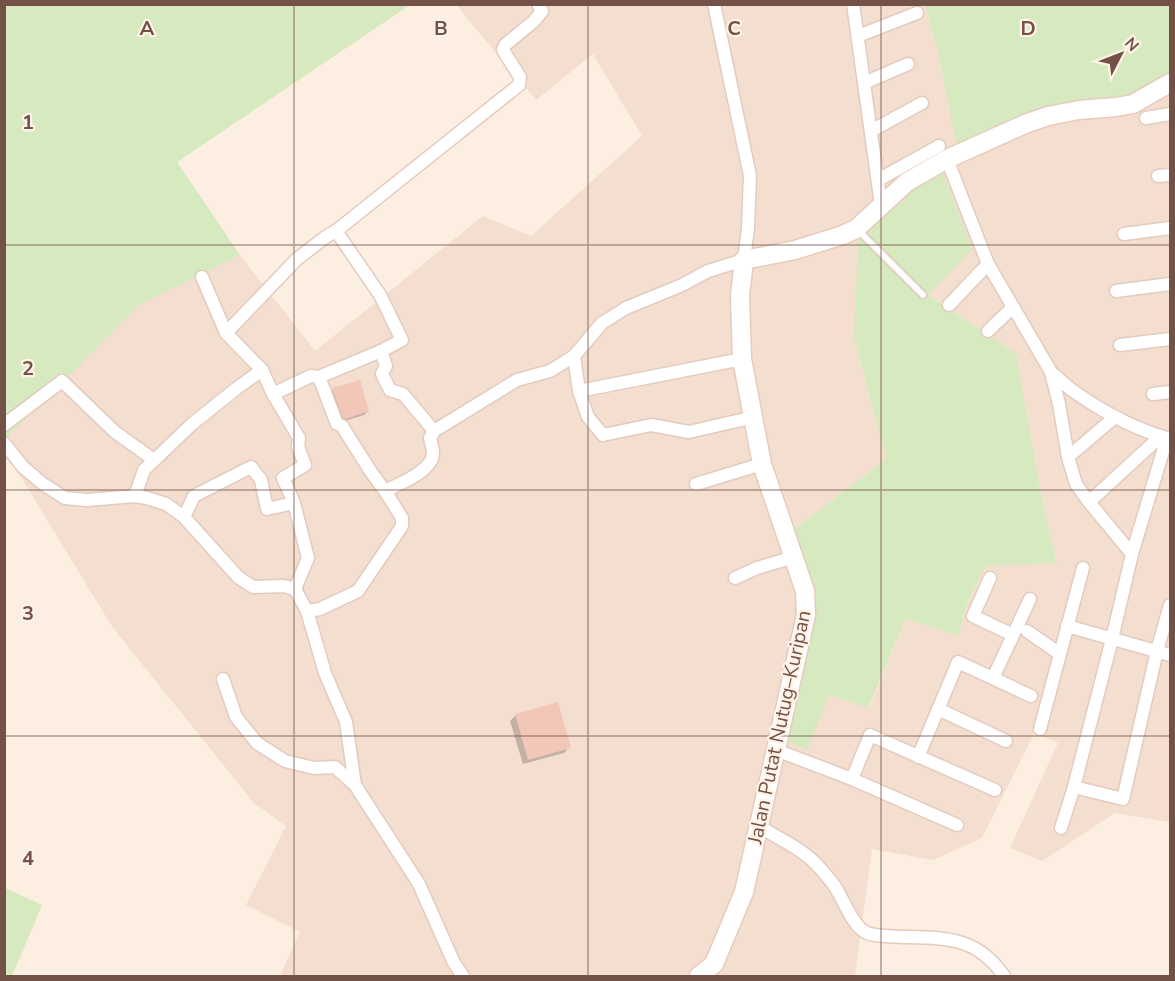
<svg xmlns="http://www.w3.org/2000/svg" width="1175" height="981" font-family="'Nunito Sans',sans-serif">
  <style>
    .residential { fill: #f4decf; fill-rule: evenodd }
    .green { fill: #d6e9bf }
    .shadow { fill: #0003 }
    .building { fill: #f2c7b8 }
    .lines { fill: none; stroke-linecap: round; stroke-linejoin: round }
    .lane-casing { stroke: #e2cbbf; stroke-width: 9 }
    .street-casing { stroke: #e2cbbf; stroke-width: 15 }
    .secondary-casing { stroke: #e7cbbc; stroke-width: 21 }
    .lane { stroke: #fff; stroke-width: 6 }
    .street { stroke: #fff; stroke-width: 12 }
    .secondary { stroke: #fff; stroke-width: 18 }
    .grid { fill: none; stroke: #735147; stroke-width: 1.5; stroke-opacity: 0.55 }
    .labels { text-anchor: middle; stroke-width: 4.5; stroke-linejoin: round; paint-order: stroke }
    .street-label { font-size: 20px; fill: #735147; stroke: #fff2e6 }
    .grid-label { font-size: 20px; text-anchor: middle; font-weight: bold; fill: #735147; stroke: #fff2e6; stroke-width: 4.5; stroke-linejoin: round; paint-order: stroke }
  </style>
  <rect width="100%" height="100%" fill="#fceee0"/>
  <path class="residential" d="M456 5H925L938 52 958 153 1170 76V822L1115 813 1042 861 1010 848 1058 743 1034 733 982 838 933 860 872 849 855 976H280L300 932 246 905 286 826 254 803 113 628 5 451V440L139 304 240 255 315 351 483 216 531 236 642 136 593 54 536 100ZM928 295 1016 353 1044 510 1057 563 985 565 965 609 959 636 906 619 869 708 829 695 812 606 793 530 886 459 854 338Z"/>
  <g class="green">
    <path d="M5 5H410L177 162 240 255 139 305 5 440Z"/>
    <path d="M925 5H1170V76L1118 103 958 154 938 52Z"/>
    <path d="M939 164 972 249 928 295 1016 353 1044 510 1057 563 985 566 965 609 959 636 906 619 868 708 829 695 807 750 787 742 812 606 793 530 886 459 854 338 859 220Z"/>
    <path d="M5 888 42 905 12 976H5Z"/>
  </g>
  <g class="shadow">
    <path d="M333 390 368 411 364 415 341 422 329 394Z"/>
    <path d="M516 715 569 747 564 753 523 764 510 721Z"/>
  </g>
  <g class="building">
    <path d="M360 380 369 411 346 419 343 418 332 388Z"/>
    <path d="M558 702 571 748 528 760 515 714Z"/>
  </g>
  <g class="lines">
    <g class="lane-casing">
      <path id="lane" d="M859 231 923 295"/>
    </g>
    <g class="street-casing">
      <g id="street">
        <path d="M853 4 881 205"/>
        <path d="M858 36 917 13"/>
        <path d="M864 83 908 64"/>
        <path d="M1146 118 1170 114"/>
        <path d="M871 131 922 103"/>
        <path d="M947 159 971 221 988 264 1051 372 1059 404 1068 457 1076 484 1089 502 1132 554"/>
        <path d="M1158 176 1170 175"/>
        <path d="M878 180 939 146"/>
        <path d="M1124 234 1170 228"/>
        <path d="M202 277 226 333 262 370 273 394 299 438 298 447 305 465 283 478 294 503 308 558 295 589"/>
        <path d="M1116 291 1170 284"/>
        <path d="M949 305 988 264"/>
        <path d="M988 331 1013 307"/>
        <path d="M226 333 297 259 327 236 336 231"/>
        <path d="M1120 345 1170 339"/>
        <path d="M381 351 319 377 337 424 342 426 371 472 385 491"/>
        <path d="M574 356 579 391 588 417 603 435 651 425 689 432 754 417"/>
        <path d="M1051 372C1059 379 1067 387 1076 393 1105 413 1137 430 1170 439"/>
        <path d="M579 391 742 359"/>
        <path d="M273 394 311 376 319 377"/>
        <path d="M1153 394 1170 392"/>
        <path d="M4 425 62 381 115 432 154 460"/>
        <path d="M434 431 403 394 390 390 382 374 386 366 381 351 402 340 380 295 336 231 519 85 520 77 503 50 505 45 534 21 542 11 538 4"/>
        <path d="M4 443 23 467 43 484 65 498 87 500 135 496 147 498 166 504 184 517 238 577 253 587 284 586 295 589 307 611 325 673 346 722 355 785 419 884 454 963 463 976"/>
        <path d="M1068 457 1115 417"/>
        <path d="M696 484 762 464"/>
        <path d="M135 496 144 470 192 424 237 388 262 370"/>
        <path d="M1089 502 1161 436"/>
        <path d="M184 517 194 496 251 467 261 480 267 509 294 503"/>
        <path d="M735 578 757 568 794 557"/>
        <path d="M990 578 973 616 1013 635"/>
        <path d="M307 611 320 609 358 591 402 526V518L385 491C399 484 433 471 433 453 433 448 431 443 430 438L434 431 517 380 550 371 574 356 602 323 626 308 682 285 708 271 744 260 748 228 750 176 714 4"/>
        <path d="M1067 626 1170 655"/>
        <path d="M1027 631 1060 654"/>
        <path d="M993 678 1030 599"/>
        <path d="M223 679 236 717 257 743 285 761 314 768 335 767 355 785"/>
        <path d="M938 709 1006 741"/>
        <path d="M1040 729 1083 568"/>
        <path d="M776 750 852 779 957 825"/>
        <path d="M918 757 958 662 1031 696"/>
        <path d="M852 779 870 735 995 790"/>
        <path d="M1074 787 1123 799 1157 651 1170 605"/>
        <path d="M759 826C774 836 792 844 806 855 814 861 827 876 834 885 843 898 852 926 867 933 878 937 892 936 904 937 947 938 977 937 1004 976"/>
        <path d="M1061 828 1074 787 1112 639 1132 554 1167 438"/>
      </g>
    </g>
    <g class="secondary-casing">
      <path id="secondary" d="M699 976 714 964 744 892 806 615 805 591 762 464 742 359 740 296 744 260 795 250 843 235 856 229 907 182 947 159 1025 124 1048 116 1079 110 1116 107 1133 104 1170 83"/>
    </g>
    <use href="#lane" class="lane"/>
    <use href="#street" class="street"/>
    <use href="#secondary" class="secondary"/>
  </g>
  <path class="grid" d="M294 4V976M588 4V976M881 4V976M4 245H1170M4 490H1170M4 736H1170"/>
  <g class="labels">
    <g class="street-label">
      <text transform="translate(779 727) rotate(-78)" y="7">Jalan Putat Nutug–Kuripan</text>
    </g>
  </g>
  <g class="grid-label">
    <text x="147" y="35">A</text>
    <text x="441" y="35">B</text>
    <text x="734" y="35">C</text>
    <text x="1028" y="35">D</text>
    <text x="28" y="129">1</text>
    <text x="28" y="375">2</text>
    <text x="28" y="620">3</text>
    <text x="28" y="865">4</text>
  </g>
  <rect width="1175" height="981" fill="none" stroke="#735147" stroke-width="12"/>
  <g transform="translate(1121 54) rotate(48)" stroke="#fff2e6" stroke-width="4.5" paint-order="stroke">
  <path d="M0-4.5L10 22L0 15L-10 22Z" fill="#735147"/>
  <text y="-9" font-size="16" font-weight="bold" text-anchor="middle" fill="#735147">N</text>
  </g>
</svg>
